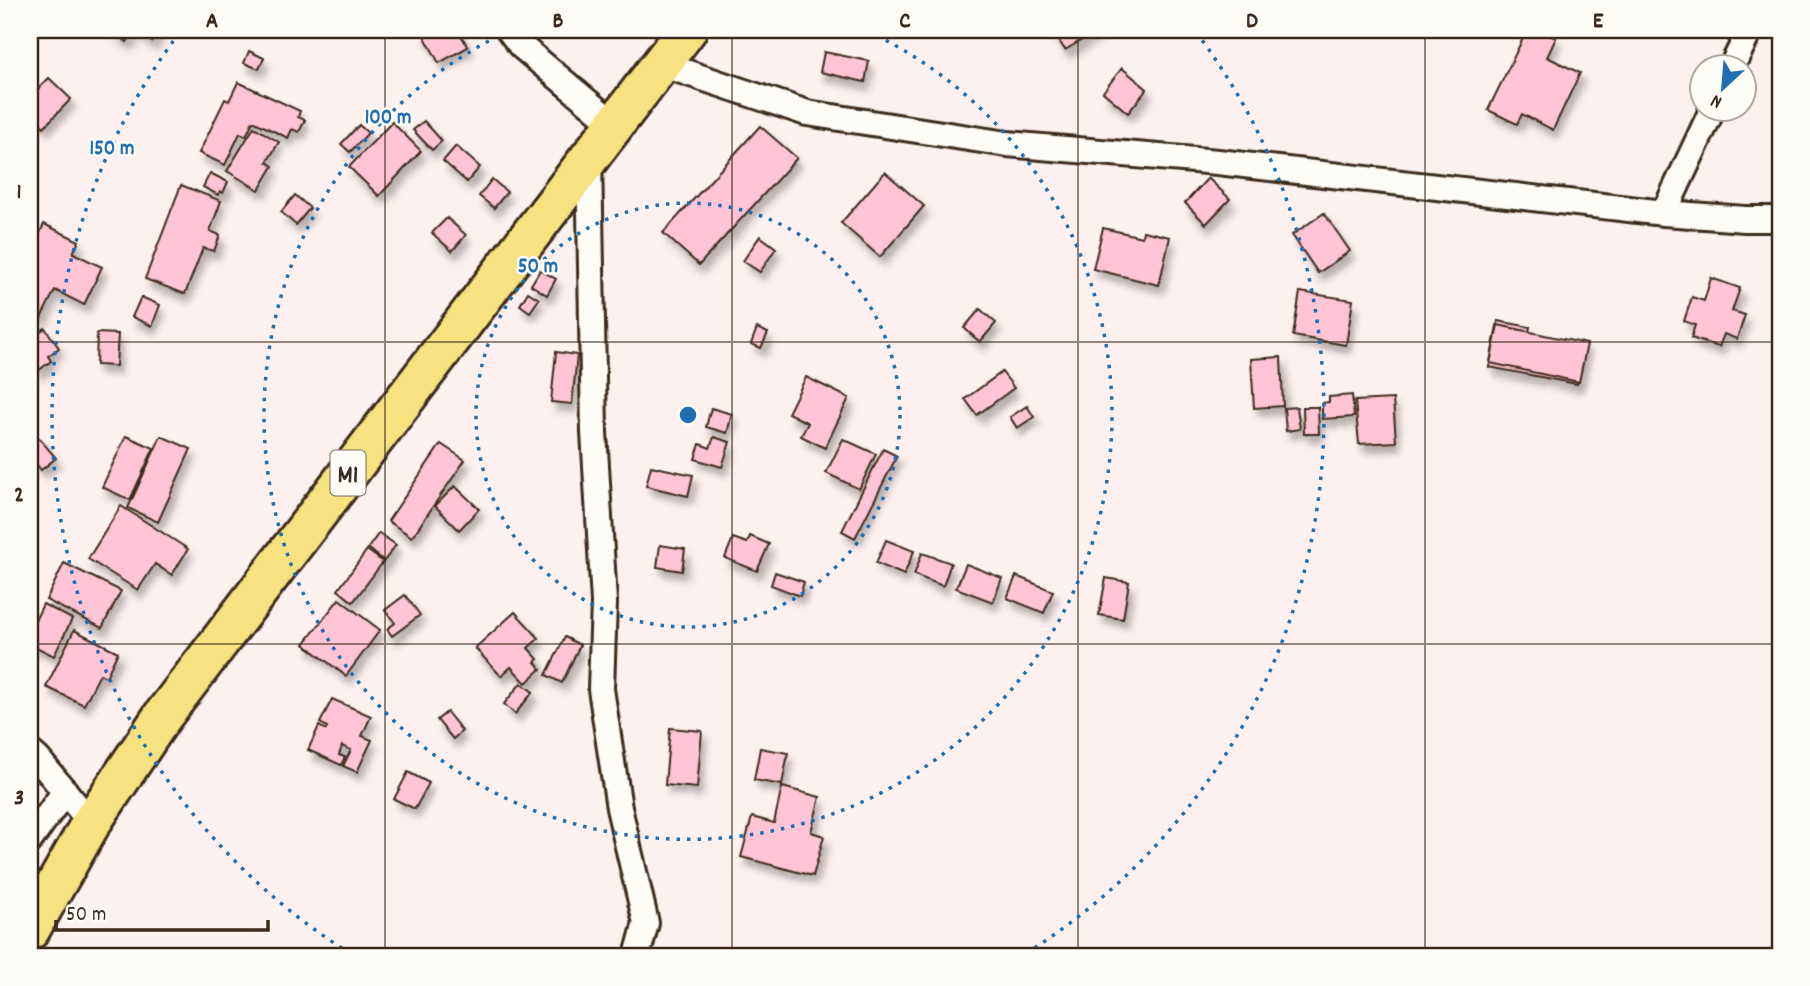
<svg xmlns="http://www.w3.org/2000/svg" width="1810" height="986" font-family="Dekko,sans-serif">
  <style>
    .building { fill: #ffc4d5; stroke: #3b2a1e; stroke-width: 2; filter: url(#shadow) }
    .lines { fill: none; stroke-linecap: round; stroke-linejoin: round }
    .minor-casing { stroke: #3b2a1e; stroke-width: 30 }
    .trunk-casing { stroke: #3b2a1e; stroke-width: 44 }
    .minor { stroke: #fdfcf7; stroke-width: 24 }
    .trunk { stroke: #f7e281; stroke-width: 38 }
    .grid { fill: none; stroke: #3b2a1e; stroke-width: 2; stroke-opacity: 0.55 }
    .ring { fill: none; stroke: #1f6fb2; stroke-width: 3.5; stroke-dasharray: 3.5 7 }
    .labels { text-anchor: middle; stroke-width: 5; stroke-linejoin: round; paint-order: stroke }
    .shield { fill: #fdfcf7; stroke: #75695f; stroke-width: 2 }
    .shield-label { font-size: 26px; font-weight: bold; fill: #3b2a1e }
    .centre { fill: #1f6fb2; stroke: #fdfcf7; stroke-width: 3.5 }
    .ring-label { font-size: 21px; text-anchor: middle; font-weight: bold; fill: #1f6fb2; stroke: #fdfcf7; stroke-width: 5; stroke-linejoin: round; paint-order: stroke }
    .neatline { fill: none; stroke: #3b2a1e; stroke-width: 2.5 }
    .grid-label { font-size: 23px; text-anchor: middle; font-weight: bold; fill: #3b2a1e }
  </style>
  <defs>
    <filter id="shadow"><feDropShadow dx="4.5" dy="8" stdDeviation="3.5" flood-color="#0004"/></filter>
  </defs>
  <rect width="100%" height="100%" fill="#fdf1f0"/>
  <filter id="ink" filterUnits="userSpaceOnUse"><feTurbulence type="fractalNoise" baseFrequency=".0143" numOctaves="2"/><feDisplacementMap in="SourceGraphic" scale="14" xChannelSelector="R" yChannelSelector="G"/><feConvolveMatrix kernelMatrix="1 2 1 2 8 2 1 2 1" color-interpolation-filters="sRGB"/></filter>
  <g filter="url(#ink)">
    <g class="building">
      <path d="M111 30H160L152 42 136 30 127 42Z"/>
      <path d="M426 30H458L468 47 439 63 422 32Z"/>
      <path d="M1052 30H1099L1065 50Z"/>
      <path d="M1527 30H1540L1556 38 1547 57 1580 73 1553 130 1522 114 1517 124 1488 110Z"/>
      <path d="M249 51 264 58 259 69 244 63Z"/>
      <path d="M824 52 869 61 865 82 820 72Z"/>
      <path d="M1122 68 1147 89 1128 113 1103 92Z"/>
      <path d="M49 78 71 99 44 127 30 113V90L32 88 35 92Z"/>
      <path d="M238 82 300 111 298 117 305 120 299 132 292 129 288 138 253 121 246 136 240 133 225 165 199 153 225 99 229 101Z"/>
      <path d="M424 121 442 141 432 150 413 130Z"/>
      <path d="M392 122 421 151 379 196 349 167Z"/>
      <path d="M359 125 368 133 350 152 341 144Z"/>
      <path d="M760 126 797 158 699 265 663 233Z"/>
      <path d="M254 127 279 142 267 162 273 166 259 190 227 171Z"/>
      <path d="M456 146 480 167 467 182 443 161Z"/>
      <path d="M885 172 924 206 880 257 841 223Z"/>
      <path d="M210 173 228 182 223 193 220 191 218 195 203 187Z"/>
      <path d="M1208 178 1230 199 1206 224 1185 203Z"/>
      <path d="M492 179 507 192 494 208 479 196Z"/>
      <path d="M181 185 221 201 210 231 220 235 214 251 203 248 185 294 145 279Z"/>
      <path d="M295 195 310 208 296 225 281 212Z"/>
      <path d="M1324 213 1350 251 1318 273 1292 235Z"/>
      <path d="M447 218 466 235 452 251 432 233Z"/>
      <path d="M44 224 79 241 73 253 102 267 84 305 55 290 41 318 30 312V230L39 235Z"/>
      <path d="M1103 228 1142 237 1143 231 1170 237 1159 285 1093 269Z"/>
      <path d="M760 236 776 248 760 272 743 261Z"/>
      <path d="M540 270 556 279 547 295 531 285Z"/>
      <path d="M1711 278 1740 288 1732 311 1745 315 1737 339 1724 334 1719 347 1691 338 1695 325 1684 321 1692 297 1704 301Z"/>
      <path d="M528 292 539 299 530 312 520 305Z"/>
      <path d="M1300 292 1353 300 1346 345 1293 336Z"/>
      <path d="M141 297 160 305 152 326 132 317Z"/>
      <path d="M980 309 996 323 980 342 964 328Z"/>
      <path d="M1498 321 1530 327 1528 337 1584 348 1577 384 1489 367Z"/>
      <path d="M1498 325 1587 344 1579 382 1490 363Z"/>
      <path d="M45 328 59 348 48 356 51 361 38 371 30 359V339Z"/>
      <path d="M757 328 768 333 761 348 751 344Z"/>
      <path d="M97 333 118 334 116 366 96 365Z"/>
      <path d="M556 352 577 355 572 404 551 402Z"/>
      <path d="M1281 357 1283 406 1254 408 1251 359Z"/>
      <path d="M1002 372 1014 388 977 415 965 399Z"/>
      <path d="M806 377 849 398 825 448 801 436 808 423 788 413Z"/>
      <path d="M1352 395 1354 417 1322 419V403L1329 402V397Z"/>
      <path d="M1393 399 1396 442 1359 444 1355 401Z"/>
      <path d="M1027 406 1034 417 1017 428 1010 417Z"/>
      <path d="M1297 407 1300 429 1286 431 1284 408Z"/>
      <path d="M1303 407H1318L1319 434H1304Z"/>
      <path d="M711 408 732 414 727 433 706 427Z"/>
      <path d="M126 436 154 448 130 500 102 487Z"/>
      <path d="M161 436 191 449 158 522 128 508Z"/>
      <path d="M714 437 730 442 722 467 695 459 700 444 710 448Z"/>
      <path d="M39 438 56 458 41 470 30 456V445Z"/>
      <path d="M843 439 876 454 859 489 826 473Z"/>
      <path d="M441 444 465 460 412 537 388 521Z"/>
      <path d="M883 449 897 456 855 538 842 531Z"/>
      <path d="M651 466 693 475 688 496 646 486Z"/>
      <path d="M455 486 479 509 459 530 435 506Z"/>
      <path d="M121 506 188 549 172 575 155 564 138 590 88 559Z"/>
      <path d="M379 533 396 545 384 561 368 548Z"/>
      <path d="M750 536 769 544 757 571 725 558 733 538 747 543Z"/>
      <path d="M886 540 914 551 904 575 876 563Z"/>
      <path d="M660 545 685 549 682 571 657 567Z"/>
      <path d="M367 550 383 562 353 602 338 590Z"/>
      <path d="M922 553 951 563 943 586 914 575Z"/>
      <path d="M64 563 121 591 102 628 46 600Z"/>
      <path d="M966 564 1002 578 993 602 956 588Z"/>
      <path d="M775 572 804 582 800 596 771 585Z"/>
      <path d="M1016 576 1053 591 1044 613 1007 598Z"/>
      <path d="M1106 578 1129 582 1123 619 1099 615Z"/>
      <path d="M405 595 420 615 392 636 387 629 395 623 385 610Z"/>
      <path d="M339 599 380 630 346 676 304 644Z"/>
      <path d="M43 604 72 619 54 656 30 644V631Z"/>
      <path d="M515 612 539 638 528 648 538 659 535 662 541 669 526 683 511 667 501 676 475 648Z"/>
      <path d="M74 630 118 652 106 677 100 674 84 705 46 687Z"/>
      <path d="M565 637 580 645 562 683 546 675Z"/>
      <path d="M521 683 533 692 515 714 504 704Z"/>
      <path d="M332 699 371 716 362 736 372 740 357 772 343 766 351 750 342 746 339 755 345 757 341 765 308 750 319 726 326 730 327 727 320 723Z"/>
      <path d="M447 712 462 731 453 739 437 720Z"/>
      <path d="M670 728 702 731 697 788 665 785Z"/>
      <path d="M760 748 788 753 782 785 754 780Z"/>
      <path d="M408 772 429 783 415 809 394 799Z"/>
      <path d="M782 787 820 797 811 832 824 836 813 876 741 857 752 817 774 823Z"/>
    </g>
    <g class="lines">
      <g class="minor-casing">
        <g id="minor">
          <path d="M509 30 521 46 614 124"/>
          <path d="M661 64 807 113 1007 144 1218 162 1664 213 1745 219H1780"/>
          <path d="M1732 66 1750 30"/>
          <path d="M589 157 594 432 604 602 601 689 619 808 646 923 637 956"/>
          <path d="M1664 213 1713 108"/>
          <path d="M30 752 38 759 91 823"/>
          <path d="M30 840 65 791"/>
        </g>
      </g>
      <g class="trunk-casing">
        <path id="trunk" d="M30 930 91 823 162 717 687 30"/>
      </g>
      <use href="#minor" class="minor"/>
      <use href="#trunk" class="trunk"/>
    </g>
  </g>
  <path class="grid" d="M385 30V956M732 30V956M1078 30V956M1425 30V956M30 342H1780M30 644H1780"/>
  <g class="ring">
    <circle cx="688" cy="415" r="212"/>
    <path d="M867 31A424 424 0 1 1 509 31"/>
    <path d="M351 954A636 636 0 0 1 180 32M1196 32A636 636 0 0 1 1025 954"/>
  </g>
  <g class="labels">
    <rect class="shield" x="330.5" y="450.5" width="35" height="45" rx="5"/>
    <g class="shield-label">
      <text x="348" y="482">M1</text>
    </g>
  </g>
  <circle cx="688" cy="415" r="10" class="centre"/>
  <g class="ring-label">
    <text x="388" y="123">100 m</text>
    <text x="112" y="154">150 m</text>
    <text x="538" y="272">50 m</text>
  </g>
  <rect width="1810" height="986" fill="none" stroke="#fdfcf7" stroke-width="77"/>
  <g transform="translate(1723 88) rotate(206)"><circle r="33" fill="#fdfcf7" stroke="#afa8a0" stroke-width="2"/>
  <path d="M0-5L12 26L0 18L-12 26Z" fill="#1f6fb2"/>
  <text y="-10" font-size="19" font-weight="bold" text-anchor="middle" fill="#3b2a1e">N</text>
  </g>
  <path d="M56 920v10h212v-10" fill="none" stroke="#3b2a1e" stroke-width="3.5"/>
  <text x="66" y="920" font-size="21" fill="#3b2a1e" stroke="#fdfcf7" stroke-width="5" paint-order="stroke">50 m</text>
  <rect x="38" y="38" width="1734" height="910" class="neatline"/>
  <g class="grid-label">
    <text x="212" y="27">A</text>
    <text x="558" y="27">B</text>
    <text x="905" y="27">C</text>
    <text x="1252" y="27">D</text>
    <text x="1598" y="27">E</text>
    <text x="19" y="198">1</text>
    <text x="19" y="501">2</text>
    <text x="19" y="804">3</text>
  </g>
</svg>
